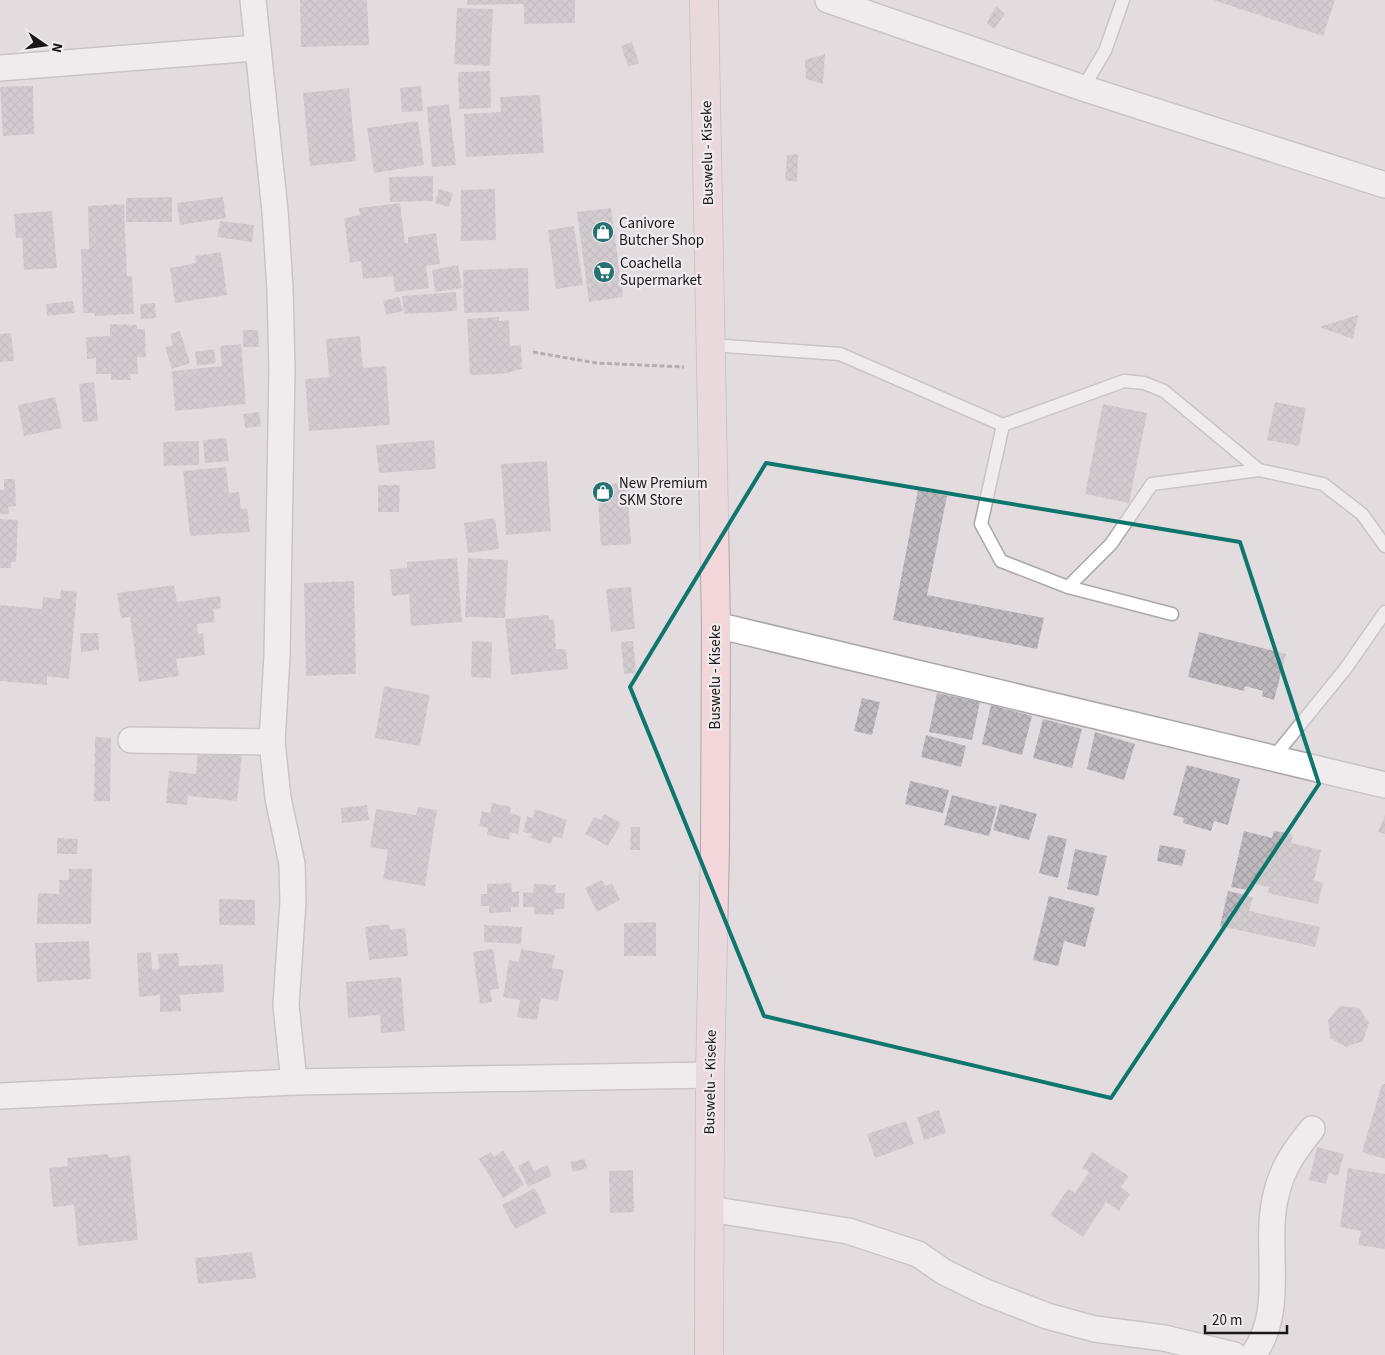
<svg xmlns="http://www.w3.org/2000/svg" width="1385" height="1355" font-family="'Source Sans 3',sans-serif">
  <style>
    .building { fill: url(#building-cross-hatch) }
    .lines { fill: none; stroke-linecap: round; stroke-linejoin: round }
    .lane-casing { stroke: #ada7aa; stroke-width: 15 }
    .street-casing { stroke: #ada7aa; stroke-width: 28 }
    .secondary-casing { stroke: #ada7aa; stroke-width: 30 }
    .path { stroke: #7b7678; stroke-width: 3; stroke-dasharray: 5 2.5; stroke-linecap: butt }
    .lane { stroke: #fff; stroke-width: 12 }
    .street { stroke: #fff; stroke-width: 25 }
    .secondary { stroke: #f2d6d9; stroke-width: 28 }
    .marked { fill: none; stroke: #0f766e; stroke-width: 4; stroke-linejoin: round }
    .labels { text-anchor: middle; stroke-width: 4.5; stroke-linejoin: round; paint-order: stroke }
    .street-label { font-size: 15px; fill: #191718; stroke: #f0e9ed }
    .poi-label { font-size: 15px; fill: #191718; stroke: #f0e9ed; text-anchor: start }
  </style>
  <defs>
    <pattern id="building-cross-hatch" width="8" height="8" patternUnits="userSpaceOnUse" patternTransform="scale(1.25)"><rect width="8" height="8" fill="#bdb9bf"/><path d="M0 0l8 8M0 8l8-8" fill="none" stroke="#a29ea3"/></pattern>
  </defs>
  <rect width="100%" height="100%" fill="#e3dcdf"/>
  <g class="building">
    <path d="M300 0H367L369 45 301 47Z"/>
    <path d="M467 0H575V23L524 24V4L467 5Z"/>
    <path d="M1213 0H1335L1323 36Z"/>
    <path d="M996 6 1005 14 994 29 987 23Z"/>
    <path d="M457 8 493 9 490 66 454 64Z"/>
    <path d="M632 42 639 63 628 67 621 46Z"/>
    <path d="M825 54 823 84 806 79 805 60Z"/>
    <path d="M490 71 491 108 459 109 458 72Z"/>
    <path d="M33 86 34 134 3 136 0 87Z"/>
    <path d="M421 86 423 111 402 112 400 88Z"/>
    <path d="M349 88 356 161 310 166 303 93Z"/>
    <path d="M540 95 544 153 466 157 464 114 501 112 500 97Z"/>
    <path d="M449 104 456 165 432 167 427 107Z"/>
    <path d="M418 121 424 165 374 173 367 128Z"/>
    <path d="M798 154 797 182 785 180 787 155Z"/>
    <path d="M433 176V201L390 202 389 177Z"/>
    <path d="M439 189 453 193 449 207 435 203Z"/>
    <path d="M495 189 496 240 461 241V190Z"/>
    <path d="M172 197V222H126V198Z"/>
    <path d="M223 197 226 218 180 225 177 203Z"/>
    <path d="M400 203 405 243H408V237L436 233 440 264 426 266 429 288 395 292 393 276 363 279 361 261 350 263 344 218 360 215 359 208Z"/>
    <path d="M124 204 127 276H132L134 314 95 316 94 313H83L81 249H89L88 206Z"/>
    <path d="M611 208 623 297 589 302 577 212Z"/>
    <path d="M52 211 57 268 24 270 22 238H16L14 214Z"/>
    <path d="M220 221 254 225 252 242 217 237Z"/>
    <path d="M574 226 583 285 556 289 548 230Z"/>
    <path d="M221 252 227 295 175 303 170 268 196 263 195 256Z"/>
    <path d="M458 265 462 288 435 292 432 270Z"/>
    <path d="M528 268 529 311 464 313 463 270Z"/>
    <path d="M456 292 457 311 404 314 402 296Z"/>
    <path d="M399 297 403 311 386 315 383 301Z"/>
    <path d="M73 301 75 313 47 316 46 304Z"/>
    <path d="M155 303 156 318 141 319 140 304Z"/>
    <path d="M1358 315 1353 339 1319 327Z"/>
    <path d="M499 317V321L509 320 510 346 521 345 522 369 502 374 470 375 467 319Z"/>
    <path d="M110 324 137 325V329H145L146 357H137L138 374H130L131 380H111V374H96V358L87 359 86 337 110 336Z"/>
    <path d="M243 330H258L259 347H243Z"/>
    <path d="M180 331 190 363 172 369 165 347 173 345 170 334Z"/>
    <path d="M11 333 14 361 0 362V334Z"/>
    <path d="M360 336 363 368 386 366 390 425 309 431 305 379 329 377 326 339Z"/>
    <path d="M241 344 246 404 175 411 172 371 222 366 220 346Z"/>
    <path d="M214 349 216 363 197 366 195 352Z"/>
    <path d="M94 382 98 421 83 422 79 384Z"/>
    <path d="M55 397 62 428 24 436 18 405Z"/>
    <path d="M1275 402 1306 408 1299 446 1267 440Z"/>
    <path d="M1103 404 1147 413 1129 503 1085 494Z"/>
    <path d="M259 412 261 426 245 428 243 414Z"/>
    <path d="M226 438 229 461 205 463 203 440Z"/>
    <path d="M434 440 436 469 379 473 376 445Z"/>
    <path d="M199 441V465L164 466 163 442Z"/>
    <path d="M547 461 551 531 506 535 501 464Z"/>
    <path d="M226 467 229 493 239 492 241 509 247 508 250 532 190 536 183 471Z"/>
    <path d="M4 479H15L16 506 8 507 9 514H0V490H4Z"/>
    <path d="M627 483 631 544 601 546 597 485Z"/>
    <path d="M378 485H400L399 512H378Z"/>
    <path d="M918 490 947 496 927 595 1044 618 1037 649 893 620Z"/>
    <path d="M495 518 499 549 468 553 464 523Z"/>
    <path d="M0 519 18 520 16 562H11V568H0Z"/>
    <path d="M457 558 462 622 411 626 409 594 392 596 390 569 407 568V562Z"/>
    <path d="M468 558 508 560 505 618 465 617Z"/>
    <path d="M354 581 356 674 306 676 304 583Z"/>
    <path d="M174 585 177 602 220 596 221 608 213 609 215 622 197 624 198 634 203 633 205 655 176 659 179 676 139 682 130 617 121 618 117 593Z"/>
    <path d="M631 587 635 629 611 632 606 589Z"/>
    <path d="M61 590 77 592 69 679 47 676V685L0 681V605L42 609 43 597 60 599Z"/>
    <path d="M549 615V620L554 619 556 649H566L568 669 511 675 505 619Z"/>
    <path d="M1199 632 1286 654 1274 700 1262 696 1263 691 1245 686 1244 691 1188 677Z"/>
    <path d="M80 633H98L99 650 81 652Z"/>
    <path d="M472 641 492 642 491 678 471 677Z"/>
    <path d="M633 641 636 673 624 674 621 642Z"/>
    <path d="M384 686 430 695 420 746 375 738Z"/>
    <path d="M937 693 980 702 972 740 929 732Z"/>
    <path d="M862 698 880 702 872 735 854 731Z"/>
    <path d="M991 705 1032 716 1022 755 982 744Z"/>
    <path d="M1043 719 1082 729 1072 768 1033 758Z"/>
    <path d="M1095 732 1135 744 1124 780 1087 769Z"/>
    <path d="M926 735 966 746 961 767 921 757Z"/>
    <path d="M95 737 111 738 110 801H94Z"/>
    <path d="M198 751 242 755 237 801 188 796 187 805 166 803 169 771 196 774Z"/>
    <path d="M1187 765 1240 779 1228 825 1214 821 1211 831 1183 823 1184 818 1173 815Z"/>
    <path d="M910 781 949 790 943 813 905 804Z"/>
    <path d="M952 795 997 807 989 836 944 825Z"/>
    <path d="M492 803 511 807 510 813 521 816 518 834 510 832 509 840 487 835 488 828 479 826 482 811 490 813Z"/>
    <path d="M1000 804 1037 814 1029 840 993 830Z"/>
    <path d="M367 805 369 820 342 823 341 808Z"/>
    <path d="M418 807 437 810 425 886 383 879 388 850 370 847 376 809 416 815Z"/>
    <path d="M535 809 567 820 562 838 553 836 551 844 531 838 532 834 523 832 527 816 533 818Z"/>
    <path d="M604 814 621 823 608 846 585 834 594 817 601 820Z"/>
    <path d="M1385 815V834L1378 832Z"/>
    <path d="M631 827H640V850H630Z"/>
    <path d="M1244 831 1272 838 1274 831 1293 834 1291 843 1321 850 1314 880 1323 883 1318 904 1268 893 1269 887 1255 884 1253 891 1231 887Z"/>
    <path d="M1048 835 1067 839 1058 878 1039 873Z"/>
    <path d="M57 838 78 839 77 854H57Z"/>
    <path d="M1160 845 1186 850 1182 866 1157 861Z"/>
    <path d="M1075 849 1107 856 1098 896 1067 889Z"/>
    <path d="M69 869H92L91 924H37L38 893 59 894V880H69Z"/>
    <path d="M602 880 605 886 612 883 620 900 597 912 585 888Z"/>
    <path d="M511 883 512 892 519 891V907H511V912L489 913V906H481V894H487V884Z"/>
    <path d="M534 884 556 885 555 893H565L564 909H555L554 915 534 914V907H523V892L533 893Z"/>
    <path d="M1228 891 1253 897 1249 911 1320 927 1315 947 1220 926Z"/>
    <path d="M1049 896 1095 908 1085 947 1064 941 1058 966 1033 960Z"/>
    <path d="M219 899 255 900V925H219Z"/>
    <path d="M656 922V956H624V923Z"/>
    <path d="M389 924 390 930 405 928 408 956 369 960 365 927Z"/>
    <path d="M484 925 522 927 521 944 484 942Z"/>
    <path d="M89 941 91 979 37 982 35 943Z"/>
    <path d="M493 949 499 989 490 990 492 1002 480 1004 473 952Z"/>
    <path d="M521 949 555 955 552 968 564 970 558 1001 541 998 537 1020 517 1017 520 1000 503 997 509 960 519 962Z"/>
    <path d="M151 952 152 970 159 969 158 954 178 953 179 966 223 964 224 992 180 995 181 1011 160 1012V995L139 997 137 953Z"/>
    <path d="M401 977 405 1031 381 1033 380 1015 348 1018 346 982Z"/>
    <path d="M1340 1006 1359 1008 1369 1023 1363 1041 1346 1047 1330 1038 1328 1020Z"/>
    <path d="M1382 1084H1385V1159L1362 1152Z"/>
    <path d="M939 1110 946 1133 924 1140 917 1117Z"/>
    <path d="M906 1121 914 1144 875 1158 867 1134Z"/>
    <path d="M1317 1147 1344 1154 1338 1176 1329 1173 1326 1184 1309 1180Z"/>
    <path d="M503 1150 524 1185 503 1198 479 1159 491 1152 494 1157Z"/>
    <path d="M1092 1152 1129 1176 1121 1187 1130 1194 1119 1211 1106 1202 1083 1237 1050 1215 1068 1189 1075 1193 1089 1172 1082 1168Z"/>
    <path d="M108 1154 109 1158 130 1155 138 1240 78 1246 74 1205 53 1207 49 1168 68 1166 67 1158Z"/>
    <path d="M585 1159 587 1168 573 1172 570 1162Z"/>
    <path d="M529 1160 534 1171 547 1165 552 1176 528 1187 518 1166Z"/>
    <path d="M1348 1168 1385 1174V1249L1358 1245 1361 1231 1340 1227Z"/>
    <path d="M633 1170 634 1212 610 1213 609 1171Z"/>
    <path d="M535 1188 547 1213 515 1229 502 1205Z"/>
    <path d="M252 1252 256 1278 198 1284 195 1258Z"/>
  </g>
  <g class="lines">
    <g class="lane-casing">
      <g id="lane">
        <path d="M1083 88 1105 51 1123 0"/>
        <path d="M711 345 840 354 1003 425 1124 381 1144 383 1164 391 1259 470 1323 484 1362 514 1385 546"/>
        <path d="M1003 425 981 524 1001 561 1068 587 1172 614"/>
        <path d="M1068 587 1111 544 1152 484 1259 470"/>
        <path d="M1273 758 1346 668 1385 612"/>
      </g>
    </g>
    <g class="street-casing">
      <g id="street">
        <path d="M253 0 275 211 280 289 282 369 277 656 272 742 278 798 292 864 293 901 286 1005 294 1082"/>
        <path d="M828 0 1083 88 1385 185"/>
        <path d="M0 68 257 48"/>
        <path d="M716 625 1385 785"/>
        <path d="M131 740 272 742"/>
        <path d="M0 1096 294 1082 710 1075"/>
        <path d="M709 1209 848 1231 918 1254 944 1272 983 1291 1047 1316 1095 1329 1164 1338 1234 1355"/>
        <path d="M1253 1355C1287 1309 1263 1246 1276 1195 1282 1168 1295 1150 1312 1129"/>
      </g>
    </g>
    <g class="secondary-casing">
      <path id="secondary" d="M704 0 716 625 715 847 710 1075 709 1355"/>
    </g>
    <path class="path" d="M533 352 596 363 684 367"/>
    <use href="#lane" class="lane"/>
    <use href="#street" class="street"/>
    <use href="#secondary" class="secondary"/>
  </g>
  <path d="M0 0H1385V1355H0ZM766 463 1240 542 1319 784 1111 1098 764 1016 630 687Z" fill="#e3dcdf" fill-opacity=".55" fill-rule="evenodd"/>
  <path class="marked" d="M766 463 1240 542 1319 784 1111 1098 764 1016 630 687Z"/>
  <defs>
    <g id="shop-disc" transform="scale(1.125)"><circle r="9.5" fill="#267172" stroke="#f0e9ed"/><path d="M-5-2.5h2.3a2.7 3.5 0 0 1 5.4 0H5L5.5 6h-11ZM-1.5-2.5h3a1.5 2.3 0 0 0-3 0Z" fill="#fff"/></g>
    <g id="supermarket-disc" transform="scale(1.125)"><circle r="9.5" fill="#267172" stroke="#f0e9ed"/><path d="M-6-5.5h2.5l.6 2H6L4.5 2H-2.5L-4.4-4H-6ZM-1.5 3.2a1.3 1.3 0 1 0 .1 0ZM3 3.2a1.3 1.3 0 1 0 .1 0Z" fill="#fff"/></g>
  </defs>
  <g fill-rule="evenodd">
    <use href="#shop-disc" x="603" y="232"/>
    <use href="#supermarket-disc" x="604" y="272"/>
    <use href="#shop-disc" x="603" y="492"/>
  </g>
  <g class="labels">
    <g class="street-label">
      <text transform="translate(707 153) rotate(-91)" y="5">Buswelu - Kiseke</text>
      <text transform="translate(715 677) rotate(-90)" y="5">Buswelu - Kiseke</text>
      <text transform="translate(710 1082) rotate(-89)" y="5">Buswelu - Kiseke</text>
    </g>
    <g class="poi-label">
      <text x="619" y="228">Canivore<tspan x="619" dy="17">Butcher Shop</tspan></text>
      <text x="620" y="268">Coachella<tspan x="620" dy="17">Supermarket</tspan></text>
      <text x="619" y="488">New Premium<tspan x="619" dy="17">SKM Store</tspan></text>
    </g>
  </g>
  <g transform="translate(45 45) rotate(103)" stroke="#f0e9ed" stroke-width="4" paint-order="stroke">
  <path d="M0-4L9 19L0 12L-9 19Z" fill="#191718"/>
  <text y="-8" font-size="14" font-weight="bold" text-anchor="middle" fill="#191718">N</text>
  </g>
  <path d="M1205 1325v8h82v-8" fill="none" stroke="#191718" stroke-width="2.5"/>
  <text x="1212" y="1325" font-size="15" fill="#191718" stroke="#f0e9ed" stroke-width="4" paint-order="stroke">20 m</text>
</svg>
